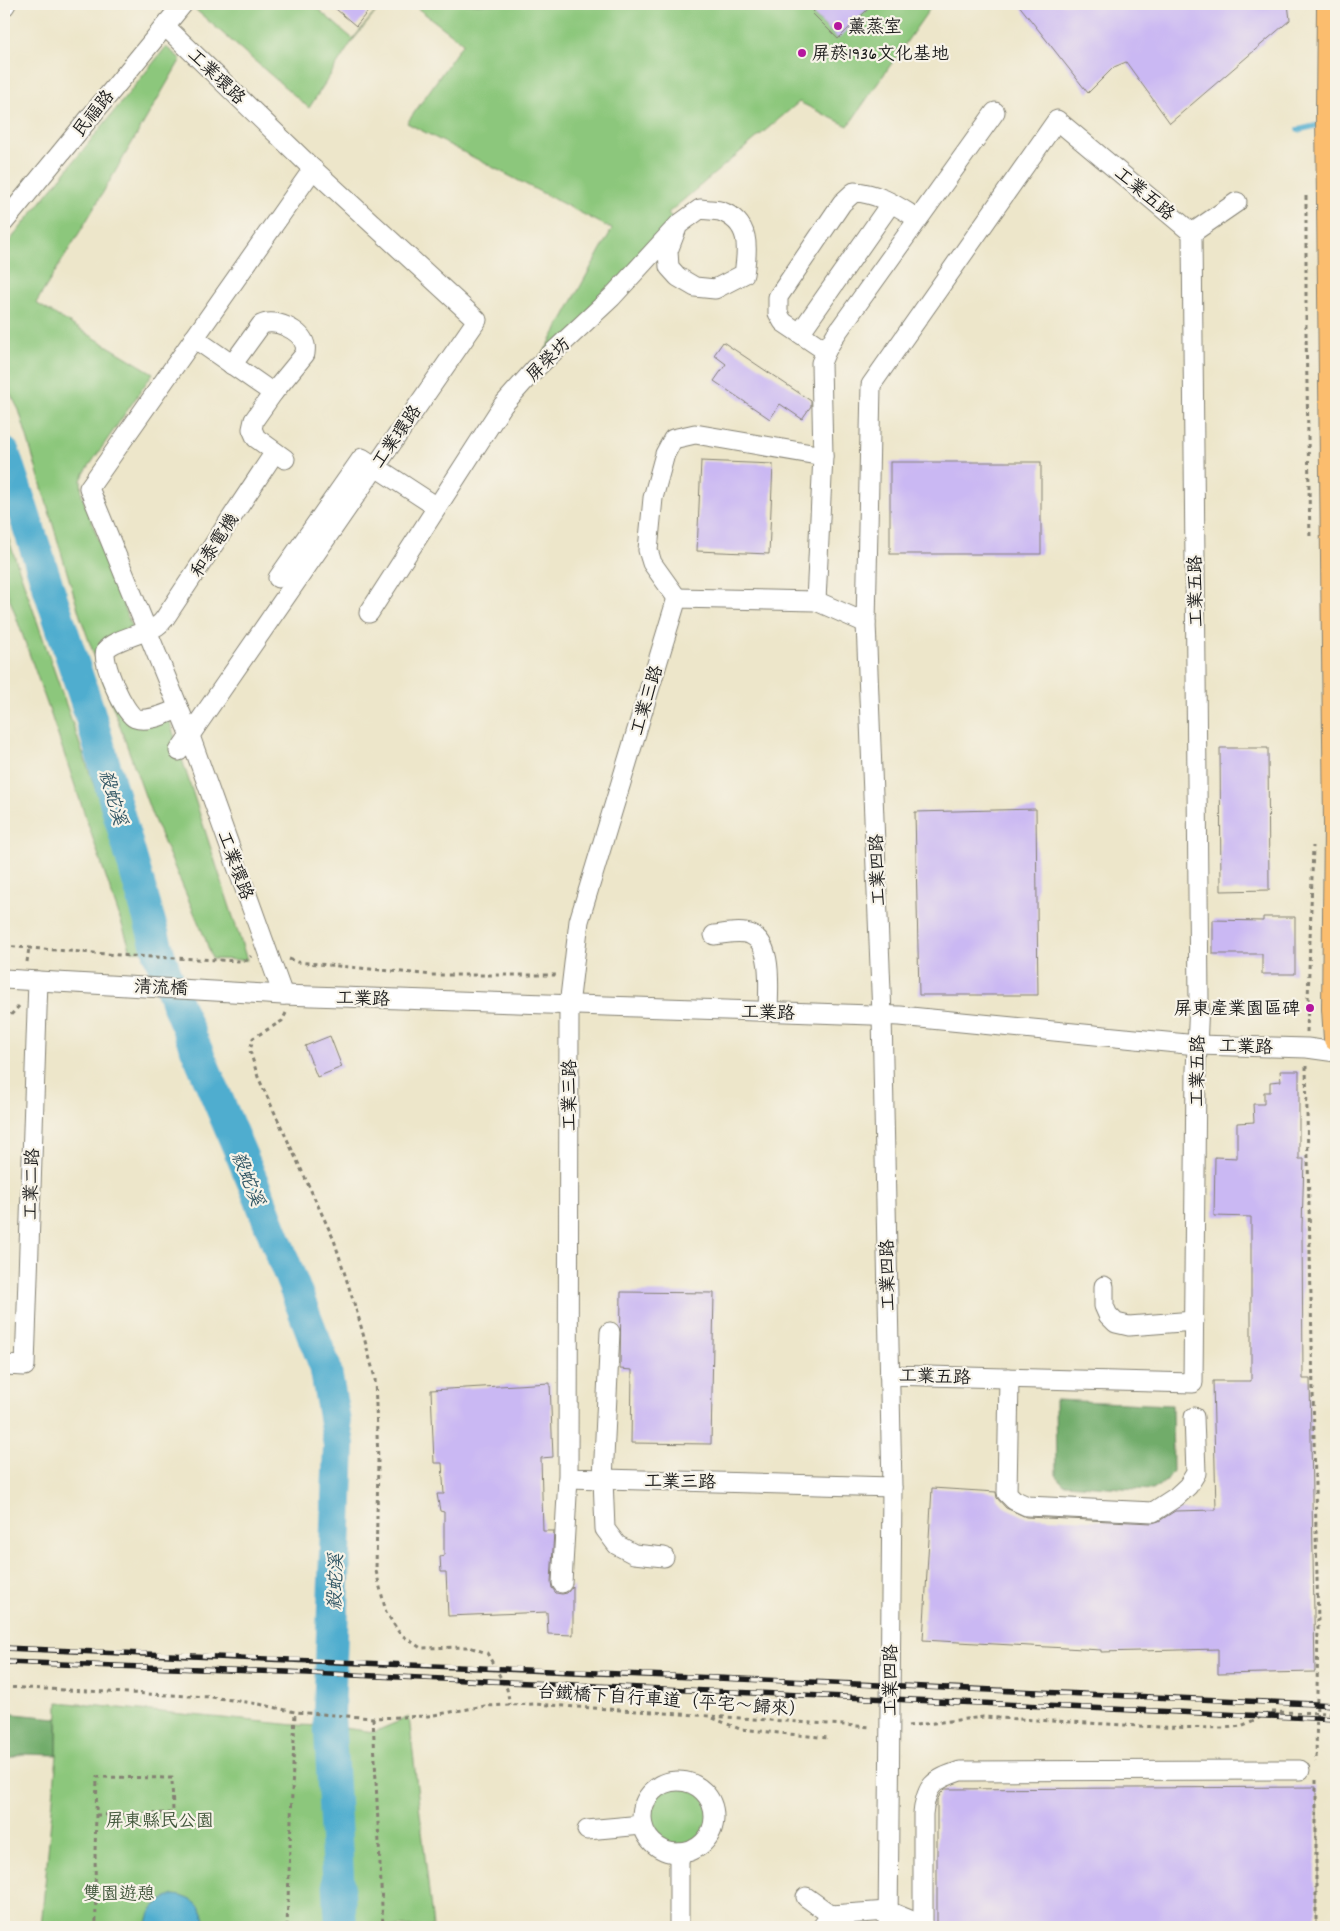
<svg xmlns="http://www.w3.org/2000/svg" width="1340" height="1931" font-family="Dekko,'LXGW WenKai TC',sans-serif">
  <style>
    .green { fill: #8cc77b; stroke: #54724c }
    .forest { fill: #71ac6b; stroke: #466444 }
    .water { fill: #50adcf; stroke: #366476 }
    .lines { fill: none; stroke-linecap: round; stroke-linejoin: round }
    .stream { stroke: #50adcf; stroke-width: 5.5 }
    .river { stroke: #50adcf; stroke-width: 32 }
    .building { fill: #cab8f3 }
    .minor-casing { stroke: #848173; stroke-width: 21 }
    .major-casing { stroke: #848173; stroke-width: 26 }
    .path { stroke: #848173; stroke-width: 3; stroke-dasharray: 4 4; stroke-linecap: butt }
    .minor { stroke: #fff; stroke-width: 19 }
    .major { stroke: #fbbd6e; stroke-width: 24 }
    .rail-casing { stroke: #1c1c1c; stroke-width: 5.5 }
    .rail { stroke: #f7f3e8; stroke-width: 4; stroke-dasharray: 11; stroke-linecap: butt }
    .poi-dot { fill: #b5179e; stroke: #f7f3e8; stroke-width: 2 }
    .labels { text-anchor: middle; stroke-width: 4.5; stroke-linejoin: round; paint-order: stroke }
    .poi-label { font-size: 18px; fill: #1c1c1c; stroke: #f7f3e8; text-anchor: start }
    .street-label { font-size: 18px; fill: #1c1c1c; stroke: #f7f3e8 }
    .park-label { font-size: 18px; fill: #43583d; stroke: #f7f3e8 }
    .water-label { font-size: 19px; font-style: italic; fill: #315664; stroke: #f7f3e8 }
  </style>
  <rect width="100%" height="100%" fill="#f7f3e8"/>
  <filter id="ink" filterUnits="userSpaceOnUse"><feTurbulence type="fractalNoise" baseFrequency=".02" numOctaves="2"/><feDisplacementMap in="SourceGraphic" scale="10" xChannelSelector="R" yChannelSelector="G"/><feConvolveMatrix kernelMatrix="1 2 1 2 8 2 1 2 1" color-interpolation-filters="sRGB"/></filter>
  <filter id="wash" filterUnits="userSpaceOnUse"><feTurbulence type="fractalNoise" baseFrequency=".0096" numOctaves="4" result="noise"/><feDisplacementMap in="SourceGraphic" scale="20" xChannelSelector="R" yChannelSelector="G"/><feGaussianBlur stdDeviation="1.12" result="paint"/><feColorMatrix in="noise" values="0 0 0 0 0 0 0 0 0 0 0 0 0 0 0 0 0 1.4 0 .05"/><feComposite in="paint" operator="in"/></filter>
  <g filter="url(#wash)">
    <rect width="100%" height="100%" fill="#ede6ca"/>
    <g class="green">
      <path d="M189 4H312L353 39 382 4 353 40 309 108Z"/>
      <path d="M412 4H802L838 39 873 4H933L848 126 799 102 668 213 678 225 535 369 612 229 407 123 463 43Z"/>
      <path d="M166 47 181 59 84 225 36 303 153 373 85 472 81 480 82 496 135 636 106 650 133 718 167 713 247 960 212 959 205 938 152 815 80 616 19 410 4 382V248Z"/>
      <path d="M4 526 152 952 131 951 51 715 4 583Z"/>
      <path d="M58 1702 295 1725 329 1726 374 1732 409 1717 433 1927H41L57 1755Z"/>
      <circle cx="678" cy="1817" r="36"/>
    </g>
    <g class="forest">
      <path d="M1055 1400 1172 1405 1173 1471 1166 1481 1152 1490 1064 1484 1056 1475Z"/>
      <path d="M4 1713 57 1718V1755L22 1754 4 1761Z"/>
    </g>
    <path class="water" d="M174 1895C193 1897 205 1907 206 1927H147C148 1908 158 1901 174 1895Z"/>
    <g class="lines">
      <path class="stream" d="M1298 130 1323 124"/>
      <path class="river" d="M4 453 89 711 160 957 178 1006 257 1192 325 1366 339 1445 329 1715 341 1927"/>
    </g>
    <g id="blocks">
      <g class="building">
        <path d="M330 4H374L356 26Z"/>
        <path d="M821 4H873L838 39 812 13Z"/>
        <path d="M1018 4H1288L1290 20 1170 123 1126 62 1114 67 1088 93Z"/>
        <path d="M723 342 811 401V406L802 419 780 404 770 419 714 381 726 364 714 355Z"/>
        <path d="M701 461 773 464 769 554 697 551Z"/>
        <rect x="890" y="462" width="151" height="92"/>
        <path d="M1220 748H1268L1269 890 1221 891Z"/>
        <path d="M1036 809 1038 995H919L915 812Z"/>
        <path d="M1263 917H1295V974H1262V954H1213V920L1263 921Z"/>
        <path d="M330 1036 342 1067 317 1077 305 1046Z"/>
        <path d="M1280 1071H1299V1159H1304L1302 1227 1303 1379H1310L1315 1672 1218 1674V1649L1101 1652V1650L923 1640 932 1488 996 1492 997 1498 1006 1508 1026 1517 1152 1523 1159 1521 1175 1511 1216 1510 1213 1381H1251V1217L1214 1216 1215 1157 1237 1158V1123L1254 1122 1253 1104H1264V1092H1270V1082L1281 1081Z"/>
        <path d="M621 1292 714 1293 711 1444 631 1443 632 1370 620 1369Z"/>
        <path d="M550 1383 553 1457 541 1458 543 1531H554L551 1582 552 1588 556 1593 562 1594 567 1593 573 1586V1635L548 1634 547 1612 448 1616 446 1572H441L440 1557 444 1556V1512L440 1511 437 1494H444L442 1463H434L431 1390Z"/>
        <path d="M1316 1787V1927H937V1800L941 1793 945 1789Z"/>
      </g>
    </g>
  </g>
  <g filter="url(#ink)">
    <use href="#blocks" fill-opacity="0" stroke="#848173" stroke-width="1"/>
    <g class="lines">
      <g class="minor-casing">
        <g id="minor">
          <path d="M4 7 6 4"/>
          <path d="M165 26 313 169 477 320 179 751"/>
          <path d="M4 222 183 4"/>
          <path d="M1192 233 1237 202"/>
          <path d="M800 333 891 203"/>
          <path d="M194 338 273 393"/>
          <path d="M826 351 783 322 778 313V297L842 203 854 192C879 193 897 206 918 219"/>
          <path d="M232 365 261 325C275 318 301 330 305 345 306 348 305 351 305 354L273 393 254 420 252 429 256 438 285 459"/>
          <path d="M278 578 362 458 437 507"/>
          <path d="M677 598 652 563 648 550 653 498 665 454 673 439 695 434 823 456"/>
          <path d="M816 601 823 456 821 363 826 351 836 334 995 112"/>
          <path d="M369 613 503 405 535 369 612 297 678 225 700 209C707 210 714 210 720 211 751 222 748 248 744 274L715 289 695 287 678 277 669 267 668 251 678 225"/>
          <path d="M866 623 816 601 677 598 579 921 569 1006 568 1478 892 1487"/>
          <path d="M179 709C166 713 148 723 135 718 125 714 100 660 106 650 112 640 146 633 157 626 160 624 163 621 165 618L275 452"/>
          <path d="M714 935C724 934 736 931 745 933 775 937 768 990 768 1012"/>
          <path d="M4 979 283 995 900 1016 1197 1045 1307 1048 1336 1052"/>
          <path d="M283 995 190 736 89 488 313 169"/>
          <path d="M1104 1286V1306L1108 1315 1116 1323 1129 1326 1194 1321"/>
          <path d="M610 1332 603 1479 605 1529 617 1545 634 1554 664 1557"/>
          <path d="M4 1365 25 1366 38 981"/>
          <path d="M1009 1378 1007 1493 1014 1500 1027 1506 1153 1512 1176 1497 1188 1486 1196 1473 1194 1417"/>
          <path d="M562 1583 568 1478"/>
          <circle cx="678" cy="1817" r="36"/>
          <path d="M587 1830 642 1825"/>
          <path d="M806 1897 831 1915 822 1927"/>
          <path d="M831 1915 888 1911 910 1920"/>
          <path d="M679 1927V1853"/>
          <path d="M888 1927 892 1487 882 1015 866 623 871 385 1057 120 1192 233 1199 1002 1196 1071 1193 1383 889 1375"/>
          <path d="M923 1927V1814C926 1785 933 1780 960 1771L1300 1770"/>
        </g>
      </g>
      <g class="major-casing">
        <path id="major" d="M1329 4 1328 113 1336 826 1334 1009 1336 1039"/>
      </g>
      <g class="path">
        <path d="M1306 196V333L1310 539"/>
        <path d="M4 946 132 956 240 961 247 960 251 956"/>
        <path d="M289 959 297 962 433 975H556"/>
        <path d="M27 962 29 948"/>
        <path d="M286 1013 282 1021 253 1038 250 1051 258 1077 334 1240 359 1319 375 1378 378 1461 376 1571 386 1612 400 1634 421 1648 469 1647 487 1653 507 1689 510 1705"/>
        <path d="M4 1016 9 1017 19 1006"/>
        <path d="M1307 1032 1313 846"/>
        <path d="M1306 1066 1318 1623 1316 1762"/>
        <path d="M4 1687 211 1697 259 1704 295 1712 373 1718 428 1716 485 1706 534 1704 872 1727"/>
        <path d="M373 1718 383 1927"/>
        <path d="M713 1718 740 1729 828 1738"/>
        <path d="M908 1726 983 1717 1158 1727 1224 1728 1241 1726 1272 1712 1336 1713"/>
        <path d="M1316 1780V1927"/>
        <path d="M96 1815 173 1813 172 1778 97 1777 95 1852 96 1927"/>
        <path d="M287 1927 295 1712"/>
      </g>
      <use href="#minor" class="minor"/>
      <use href="#major" class="major"/>
      <g class="rail-casing">
        <g id="rail">
          <path d="M4 1648C448 1664 892 1687 1336 1705"/>
          <path d="M4 1662 286 1672 1336 1719"/>
        </g>
      </g>
      <use href="#rail" class="rail"/>
    </g>
  </g>
  <g class="poi-dot">
    <circle cx="838" cy="26" r="5"/>
    <circle cx="802" cy="53" r="5"/>
    <circle cx="1310" cy="1008" r="5"/>
  </g>
  <g class="labels">
    <g class="poi-label">
      <text x="848" y="32">薰蒸室</text>
      <text x="812" y="59">屏菸1936文化基地</text>
      <text x="1300" y="1014" text-anchor="end">屏東產業園區碑</text>
    </g>
    <g class="street-label">
      <text transform="translate(217 76) rotate(44)" y="6">工業環路</text>
      <text transform="translate(93 113) rotate(-51)" y="6">民福路</text>
      <text transform="translate(1145 193) rotate(40)" y="6">工業五路</text>
      <text transform="translate(548 359) rotate(-45)" y="6">屏榮坊</text>
      <text transform="translate(396 436) rotate(-55)" y="6">工業環路</text>
      <text transform="translate(214 545) rotate(-57)" y="6">和泰電機</text>
      <text transform="translate(1195 591) rotate(-91)" y="6">工業五路</text>
      <text transform="translate(646 700) rotate(-73)" y="6">工業三路</text>
      <text transform="translate(236 865) rotate(70)" y="6">工業環路</text>
      <text transform="translate(877 870) rotate(-92)" y="6">工業四路</text>
      <text transform="translate(161 987) rotate(2)" y="6">清流橋</text>
      <text transform="translate(363 998) rotate(2)" y="6">工業路</text>
      <text transform="translate(768 1012) rotate(2)" y="6">工業路</text>
      <text transform="translate(1246 1046) rotate(2)" y="6">工業路</text>
      <text transform="translate(1197 1071) rotate(-89)" y="6">工業五路</text>
      <text transform="translate(569 1095) rotate(-90)" y="6">工業三路</text>
      <text transform="translate(31 1184) rotate(-88)" y="6">工業二路</text>
      <text transform="translate(887 1275) rotate(-91)" y="6">工業四路</text>
      <text transform="translate(935 1376) rotate(2)" y="6">工業五路</text>
      <text transform="translate(680 1481) rotate(1)" y="6">工業三路</text>
      <text transform="translate(890 1680) rotate(-90)" y="6">工業四路</text>
      <text transform="translate(672 1700) rotate(4)" y="6">台鐵橋下自行車道（平宅～歸來）</text>
    </g>
    <g class="park-label">
      <text x="160" y="1826">屏東縣民公園</text>
      <text x="119" y="1899">雙園遊憩</text>
    </g>
    <g class="water-label">
      <text transform="translate(114 797) rotate(74)" y="7">殺蛇溪</text>
      <text transform="translate(249 1178) rotate(68)" y="7">殺蛇溪</text>
      <text transform="translate(334 1582) rotate(-88)" y="7">殺蛇溪</text>
    </g>
  </g>
  <rect width="1340" height="1931" fill="none" stroke="#f7f3e8" stroke-width="20"/>
</svg>
